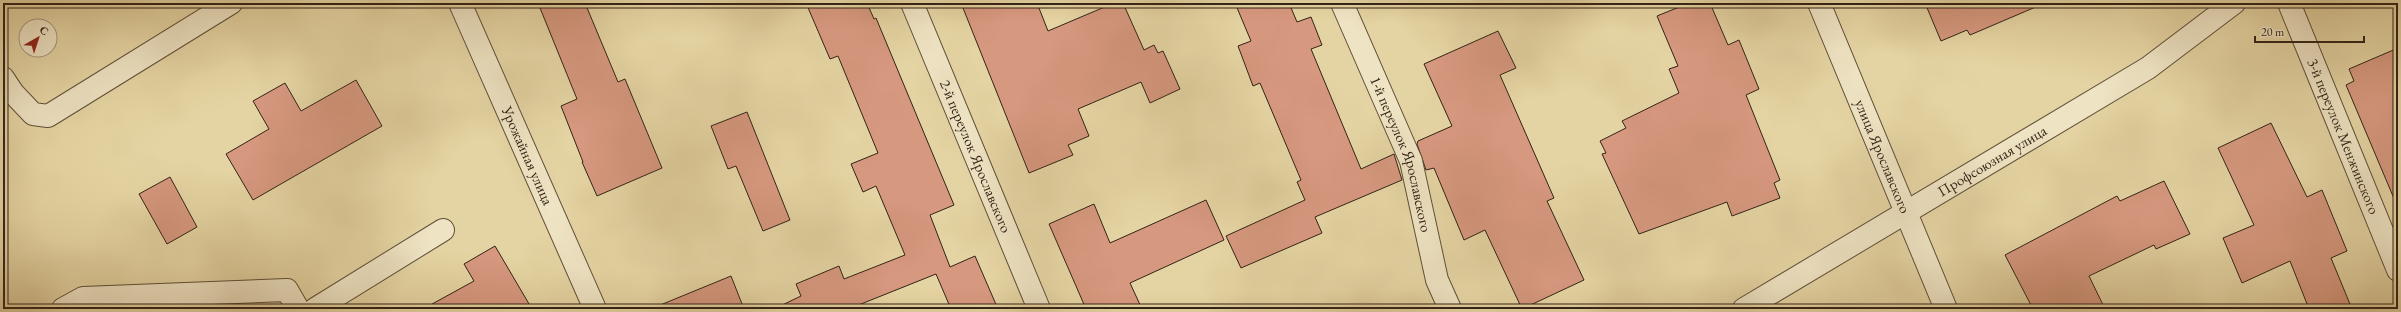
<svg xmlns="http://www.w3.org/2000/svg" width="2401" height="312" font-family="'EB Garamond',serif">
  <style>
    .building { fill: #d6987f; stroke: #322316 }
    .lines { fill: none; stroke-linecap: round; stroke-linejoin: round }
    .minor-casing { stroke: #5f4f39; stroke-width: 24 }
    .minor { stroke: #eee3c3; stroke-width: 22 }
    .labels { text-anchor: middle; stroke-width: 3.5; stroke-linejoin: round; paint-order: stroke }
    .street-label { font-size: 15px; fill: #322316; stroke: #eee3c3 }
  </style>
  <rect width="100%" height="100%" fill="#e5d4a3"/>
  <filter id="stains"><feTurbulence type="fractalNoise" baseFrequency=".005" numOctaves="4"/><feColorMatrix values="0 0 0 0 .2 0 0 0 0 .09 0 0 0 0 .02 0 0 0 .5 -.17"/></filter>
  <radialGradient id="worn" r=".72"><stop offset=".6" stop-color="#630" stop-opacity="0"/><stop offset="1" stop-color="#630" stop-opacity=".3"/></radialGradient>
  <g class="building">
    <path d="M538 3H585L618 82 625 79 662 168 597 196 582 162H583L561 106 577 99Z"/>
    <path d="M806 3H867L874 19 876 18 954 205 930 215 950 267 975 256 998 309H951L936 274 856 306 857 309H774L801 296 796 284 839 266 844 279 905 255 876 186 863 192 851 164 878 153 838 56 830 59Z"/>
    <path d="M961 3H1037L1048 31 1114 3H1123L1144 50 1154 45 1158 53 1163 51 1180 89 1150 103 1141 82 1078 109 1089 136 1068 145 1073 155 1029 173Z"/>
    <path d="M1235 3H1289L1297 22 1311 17 1322 45 1311 49 1361 169 1394 154 1402 180 1315 217 1322 233 1241 268 1226 236 1305 200 1297 182 1301 180 1260 83 1253 86 1238 46 1251 41Z"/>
    <path d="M1689 3H1710L1728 45 1739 40 1759 89 1746 95 1780 180 1774 183 1780 198 1732 216 1727 202 1639 234 1602 154 1606 153 1600 141 1626 128 1622 121 1679 93 1669 69 1678 66 1657 16Z"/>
    <path d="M1925 3H2045L1970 35 1967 30 1941 41Z"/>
    <path d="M1498 31 1516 68 1500 75 1554 198 1547 201 1584 280 1522 309 1485 230 1464 240 1434 168 1426 170 1417 144 1418 141 1452 126 1424 64Z"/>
    <path d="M2398 48V208L2346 85 2354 81 2349 69Z"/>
    <path d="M356 80 382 126 253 200 226 154 269 129 253 101 285 83 301 111Z"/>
    <path d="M747 112 790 220 763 231 736 166 728 169 711 126Z"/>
    <path d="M2271 123 2307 197 2322 190 2347 251 2331 258 2352 309H2309L2290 261 2242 283 2223 238 2254 225 2218 148Z"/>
    <path d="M170 177 197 227 167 244 139 194Z"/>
    <path d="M2164 181 2190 234 2156 249 2154 245 2089 276 2105 309H2033L2005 255 2117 196 2120 201Z"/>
    <path d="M1206 200 1224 240 1130 283 1142 309H1086L1049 224 1094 204 1110 243Z"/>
    <path d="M495 246 532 309H423L474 281 464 264Z"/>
    <path d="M731 276 744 309H654L653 308Z"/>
  </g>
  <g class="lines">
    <g class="minor-casing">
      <g id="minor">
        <path id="s1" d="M460 3 595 309"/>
        <path id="s2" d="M912 3 1039 309"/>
        <path id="s3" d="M1342 3 1411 161 1437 280 1450 309"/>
        <path id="s4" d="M1819 3 1946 309"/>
        <path id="s5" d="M2289 3 2398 270"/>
        <path d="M3 78 13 93 33 114 48 116 231 3"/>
        <path d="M63 309 83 298 287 290 298 309"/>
        <path d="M315 309 443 230"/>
        <path id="s6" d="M1744 309 2148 68 2234 3"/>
      </g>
    </g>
    <use href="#minor" class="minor"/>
  </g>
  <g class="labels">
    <g class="street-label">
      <text dy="5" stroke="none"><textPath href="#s5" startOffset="144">3-й переулок Менжинского</textPath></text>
      <text dy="5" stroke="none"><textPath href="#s3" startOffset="163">1-й переулок Ярославского</textPath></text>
      <text dy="5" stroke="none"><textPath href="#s1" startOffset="167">Урожайная улица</textPath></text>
      <text dy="5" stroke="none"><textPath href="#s2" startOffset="166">2-й переулок Ярославского</textPath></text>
      <text dy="5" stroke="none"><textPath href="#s4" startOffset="166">улица Ярославского</textPath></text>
      <text dy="5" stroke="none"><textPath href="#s6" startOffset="289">Профсоюзная улица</textPath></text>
    </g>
  </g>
  <rect width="2401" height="312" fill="none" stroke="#e5d4a3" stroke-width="16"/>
  <rect x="4" y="4" width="2393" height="304" fill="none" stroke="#322316" stroke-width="2"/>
  <rect x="8" y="8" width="2385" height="296" fill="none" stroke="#322316"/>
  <g transform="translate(38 38) rotate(39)"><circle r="19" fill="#eee3c3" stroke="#a3967e"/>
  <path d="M0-3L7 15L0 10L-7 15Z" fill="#8f2418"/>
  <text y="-6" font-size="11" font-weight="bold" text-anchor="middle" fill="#322316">С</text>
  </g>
  <path d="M2255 36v6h109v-6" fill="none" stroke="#322316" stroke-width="2"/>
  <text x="2261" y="36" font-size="12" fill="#322316" stroke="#eee3c3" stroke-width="3" paint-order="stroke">20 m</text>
  <rect width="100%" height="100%" filter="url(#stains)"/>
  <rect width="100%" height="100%" fill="url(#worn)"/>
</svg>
